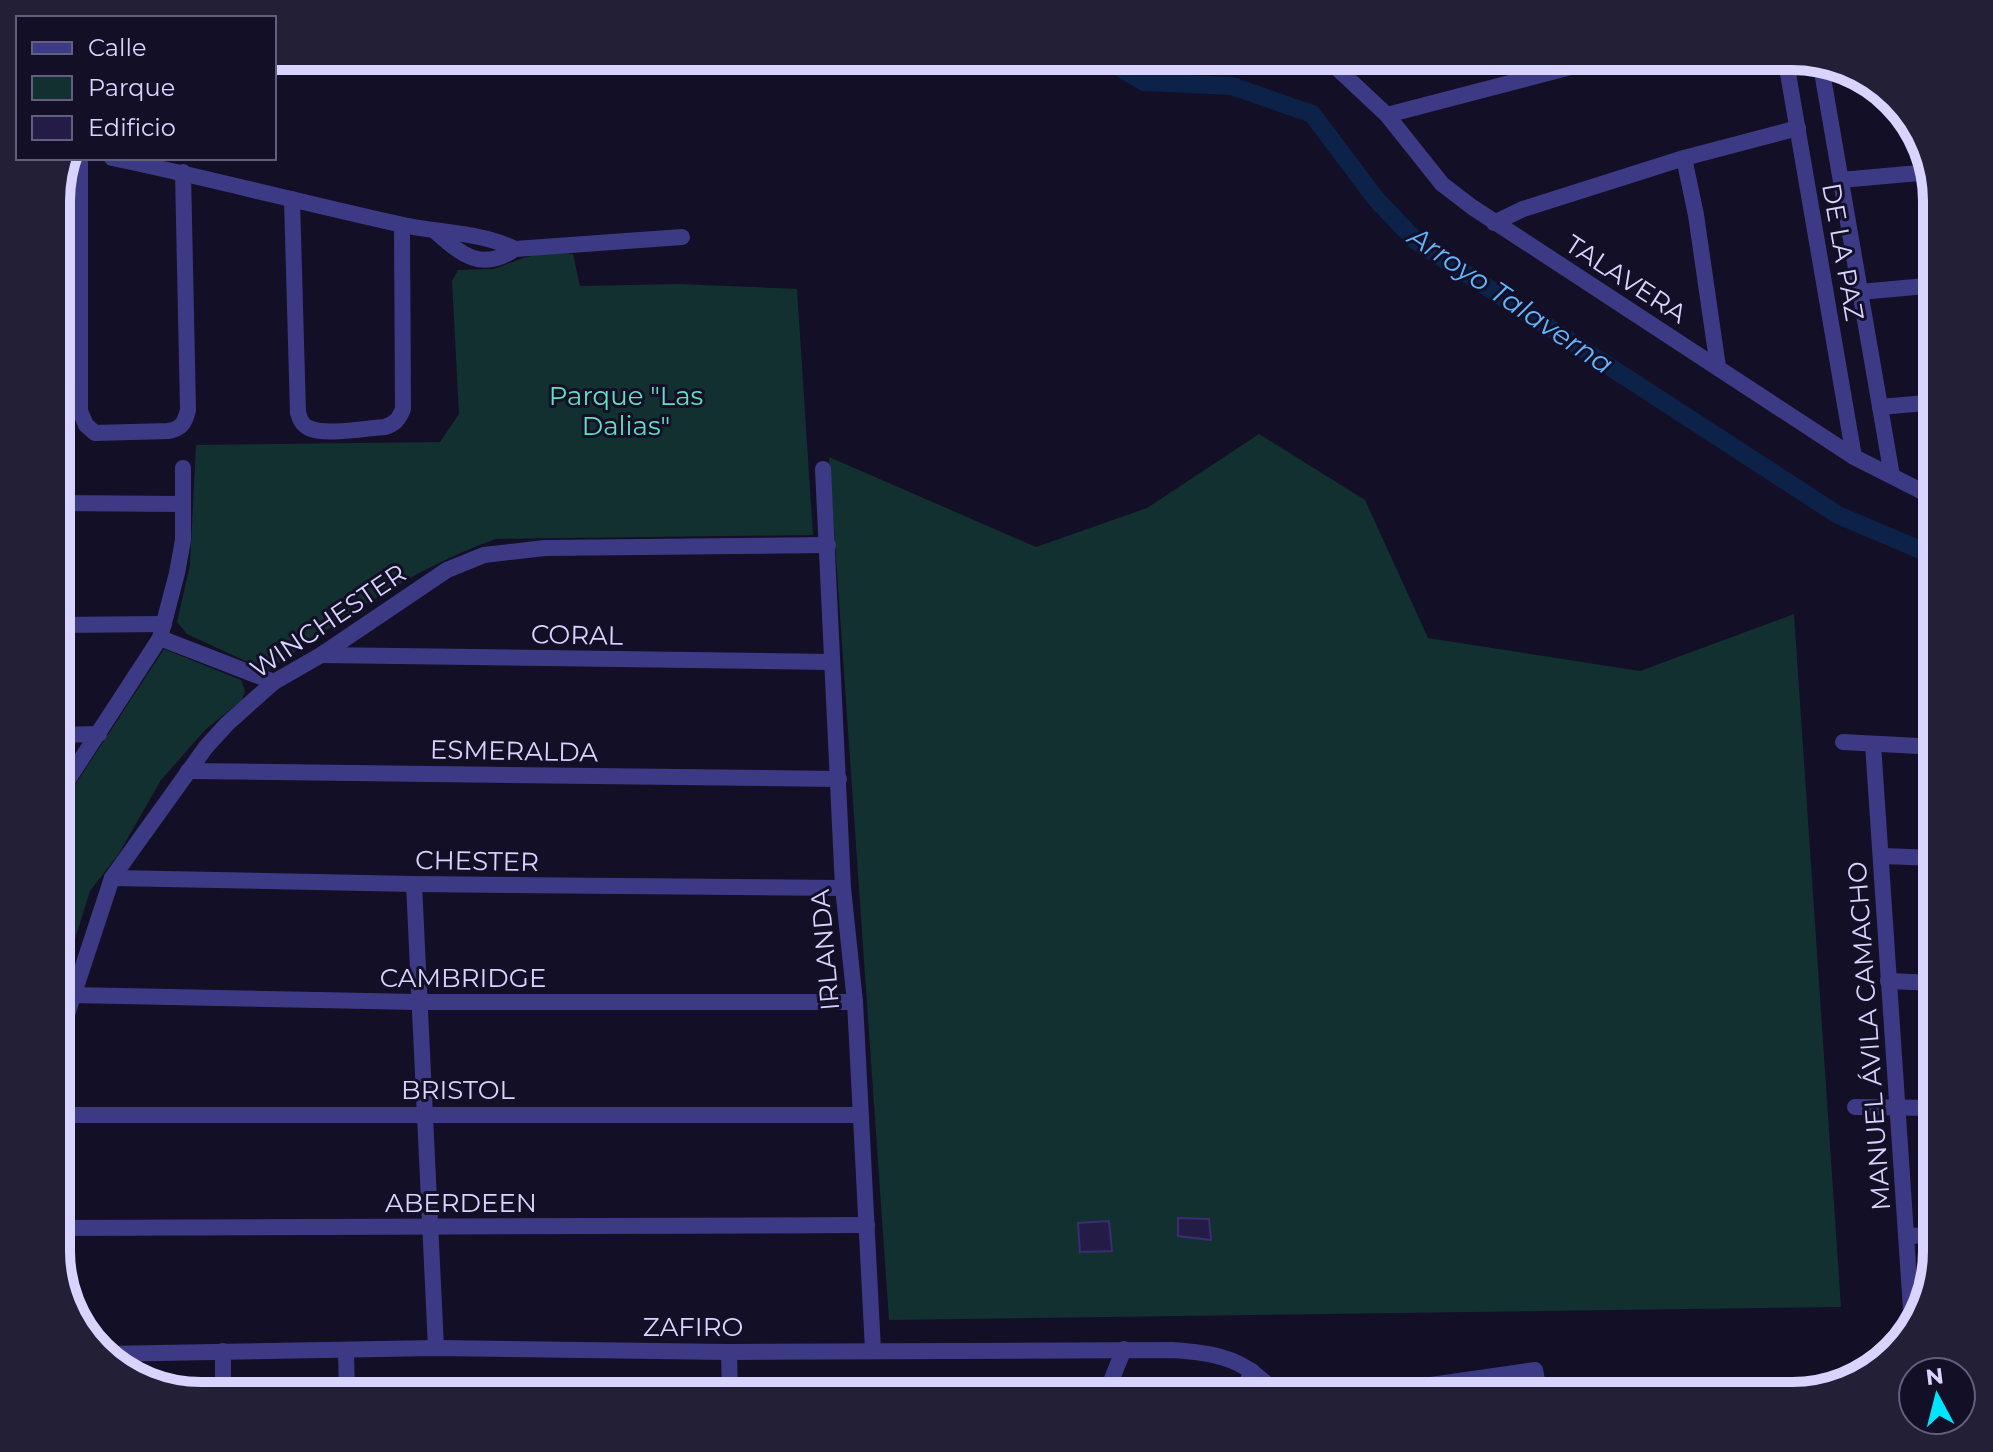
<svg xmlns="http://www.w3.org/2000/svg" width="1993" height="1452" font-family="Montserrat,sans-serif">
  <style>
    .green { fill: #12302f }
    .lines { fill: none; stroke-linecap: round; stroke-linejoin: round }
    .canal { stroke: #0c2248; stroke-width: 18 }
    .building { fill: #241b47; stroke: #3b2d73; stroke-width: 2 }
    .minor { stroke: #3d3a85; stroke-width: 16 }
    .labels { text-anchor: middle; stroke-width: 6; stroke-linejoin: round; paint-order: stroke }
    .street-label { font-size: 26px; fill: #d9d4ff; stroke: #130f26 }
    .park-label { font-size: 26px; fill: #5fe0c0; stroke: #130f26 }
    .water-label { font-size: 28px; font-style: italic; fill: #62b6ff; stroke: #130f26 }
    .rim { fill: none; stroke: #d9d4ff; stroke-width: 10 }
  </style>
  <rect width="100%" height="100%" fill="#130f26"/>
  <g class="green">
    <path d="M548 252 573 254 580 286 679 284 797 289 813 535 496 539C412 568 339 622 267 671L187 634 177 622 190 565 196 445 440 442 459 414 452 281 458 270 494 269 523 258Z"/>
    <path d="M1259 434 1365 500 1428 638 1640 671 1794 614 1841 1307 889 1320 829 457 1036 547 1147 508Z"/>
    <path d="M164 649 241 680 245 691 242 700 205 730 161 780 118 855 90 891 56 1000V814Z"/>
  </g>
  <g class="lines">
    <path class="canal" d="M1100 56 1144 82 1232 86 1312 114 1376 199 1416 241 1838 515 1937 557"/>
  </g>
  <g class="building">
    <path d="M1178 1218 1209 1219 1211 1240 1178 1236Z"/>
    <path d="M1109 1221 1112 1251 1080 1252 1078 1223Z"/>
  </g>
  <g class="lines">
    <g class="minor">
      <path d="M1324 56 1387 115 1442 184 1472 207 1854 457 1937 499"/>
      <path d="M1785 56 1854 457"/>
      <path d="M1821 66 1892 476"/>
      <path d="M1387 115 1613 56"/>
      <path d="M80 158V411L86 425 95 433 168 431C182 429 185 422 188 410L183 172"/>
      <path d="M112 158C210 178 306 204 403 225 440 233 481 232 515 249"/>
      <path d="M1684 158 1696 215 1718 367"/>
      <path d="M1841 180 1930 172"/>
      <path d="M292 199 298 413C300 419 302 425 309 428 325 436 367 428 385 427 395 424 399 419 403 409L402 225"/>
      <path d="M1494 223 1523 209 1684 158 1798 128"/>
      <path d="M436 232C462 255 482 272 515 249L682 237"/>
      <path d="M1860 292 1937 285"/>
      <path d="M1880 407 1937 402"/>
      <path d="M823 469 843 888 855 1002 873 1350"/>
      <path d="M56 503 183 504"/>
      <path d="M56 625 164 624"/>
      <path d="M160 638 274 682"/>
      <path d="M321 655 832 662"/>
      <path d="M56 735 99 734"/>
      <path d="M1843 742 1937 747"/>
      <path d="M1873 744 1912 1324"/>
      <path d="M188 771 839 779"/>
      <path d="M56 798 160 638 177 573 183 540V468"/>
      <path d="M1881 856 1937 858"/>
      <path d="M112 878 414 884 843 888"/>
      <path d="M414 884 436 1348"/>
      <path d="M1888 981 1937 983"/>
      <path d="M72 995 418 1002H855"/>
      <path d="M56 1048 112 878 206 747 227 724 274 682 321 655 447 570 484 555 545 548 828 545"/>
      <path d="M1855 1107 1937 1108"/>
      <path d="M56 1115H859"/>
      <path d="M56 1228 867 1225"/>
      <path d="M1906 1236 1937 1235"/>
      <path d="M346 1351 347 1396"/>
      <path d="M729 1352 730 1396"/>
      <path d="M103 1354 436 1348 729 1352 1172 1350C1198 1352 1225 1354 1248 1369 1261 1377 1270 1389 1284 1396"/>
      <path d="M223 1396V1351"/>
      <path d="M1105 1396 1124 1349"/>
      <path d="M1241 1396 1252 1371"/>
      <path d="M1354 1396 1535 1370 1540 1396"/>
    </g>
  </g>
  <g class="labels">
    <g class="street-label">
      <text transform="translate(1843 252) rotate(80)" y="9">DE LA PAZ</text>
      <text transform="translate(1626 279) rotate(33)" y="9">TALAVERA</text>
      <text transform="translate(328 621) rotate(-34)" y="9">WINCHESTER</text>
      <text transform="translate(577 635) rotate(1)" y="9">CORAL</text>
      <text transform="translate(514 751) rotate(1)" y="9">ESMERALDA</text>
      <text transform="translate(477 861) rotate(1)" y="9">CHESTER</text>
      <text transform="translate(825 950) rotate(-95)" y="9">IRLANDA</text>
      <text x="463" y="987">CAMBRIDGE</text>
      <text transform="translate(1869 1036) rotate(-94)" y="9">MANUEL ÁVILA CAMACHO</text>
      <text x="458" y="1099">BRISTOL</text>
      <text x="461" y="1212">ABERDEEN</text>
      <text x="693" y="1336">ZAFIRO</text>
    </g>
    <g class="park-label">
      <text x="626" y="405">Parque "Las<tspan x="626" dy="30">Dalias"</tspan></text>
    </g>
    <g class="water-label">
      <text transform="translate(1511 300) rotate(34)" y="10">Arroyo Talaverna</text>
    </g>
  </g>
  <path d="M0 0H1993V1452H0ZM201 70H1792A131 131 0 0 1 1923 201V1251A131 131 0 0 1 1792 1382H201A131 131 0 0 1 70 1251V201A131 131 0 0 1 201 70Z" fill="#231f37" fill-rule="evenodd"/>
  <path class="rim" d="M201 70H1792A131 131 0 0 1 1923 201V1251A131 131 0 0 1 1792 1382H201A131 131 0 0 1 70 1251V201A131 131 0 0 1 201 70Z"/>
  <rect x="16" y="16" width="260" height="144" fill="#130f26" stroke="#625e7d" stroke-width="2"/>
  <rect x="32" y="42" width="40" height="12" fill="#3d3a85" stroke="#625e7d" stroke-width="2"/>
  <text x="88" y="56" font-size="24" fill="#d9d4ff">Calle</text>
  <rect x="32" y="76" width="40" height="24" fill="#12302f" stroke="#625e7d" stroke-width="2"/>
  <text x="88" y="96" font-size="24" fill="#d9d4ff">Parque</text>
  <rect x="32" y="116" width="40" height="24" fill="#241b47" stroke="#625e7d" stroke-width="2"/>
  <text x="88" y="136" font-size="24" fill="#d9d4ff">Edificio</text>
  <g transform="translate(1937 1396) rotate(353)"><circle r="38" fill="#130f26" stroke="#625e7d" stroke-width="2"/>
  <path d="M0-6L14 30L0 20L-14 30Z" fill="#00e5ff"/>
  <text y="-12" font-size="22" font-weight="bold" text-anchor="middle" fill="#d9d4ff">N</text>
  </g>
</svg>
